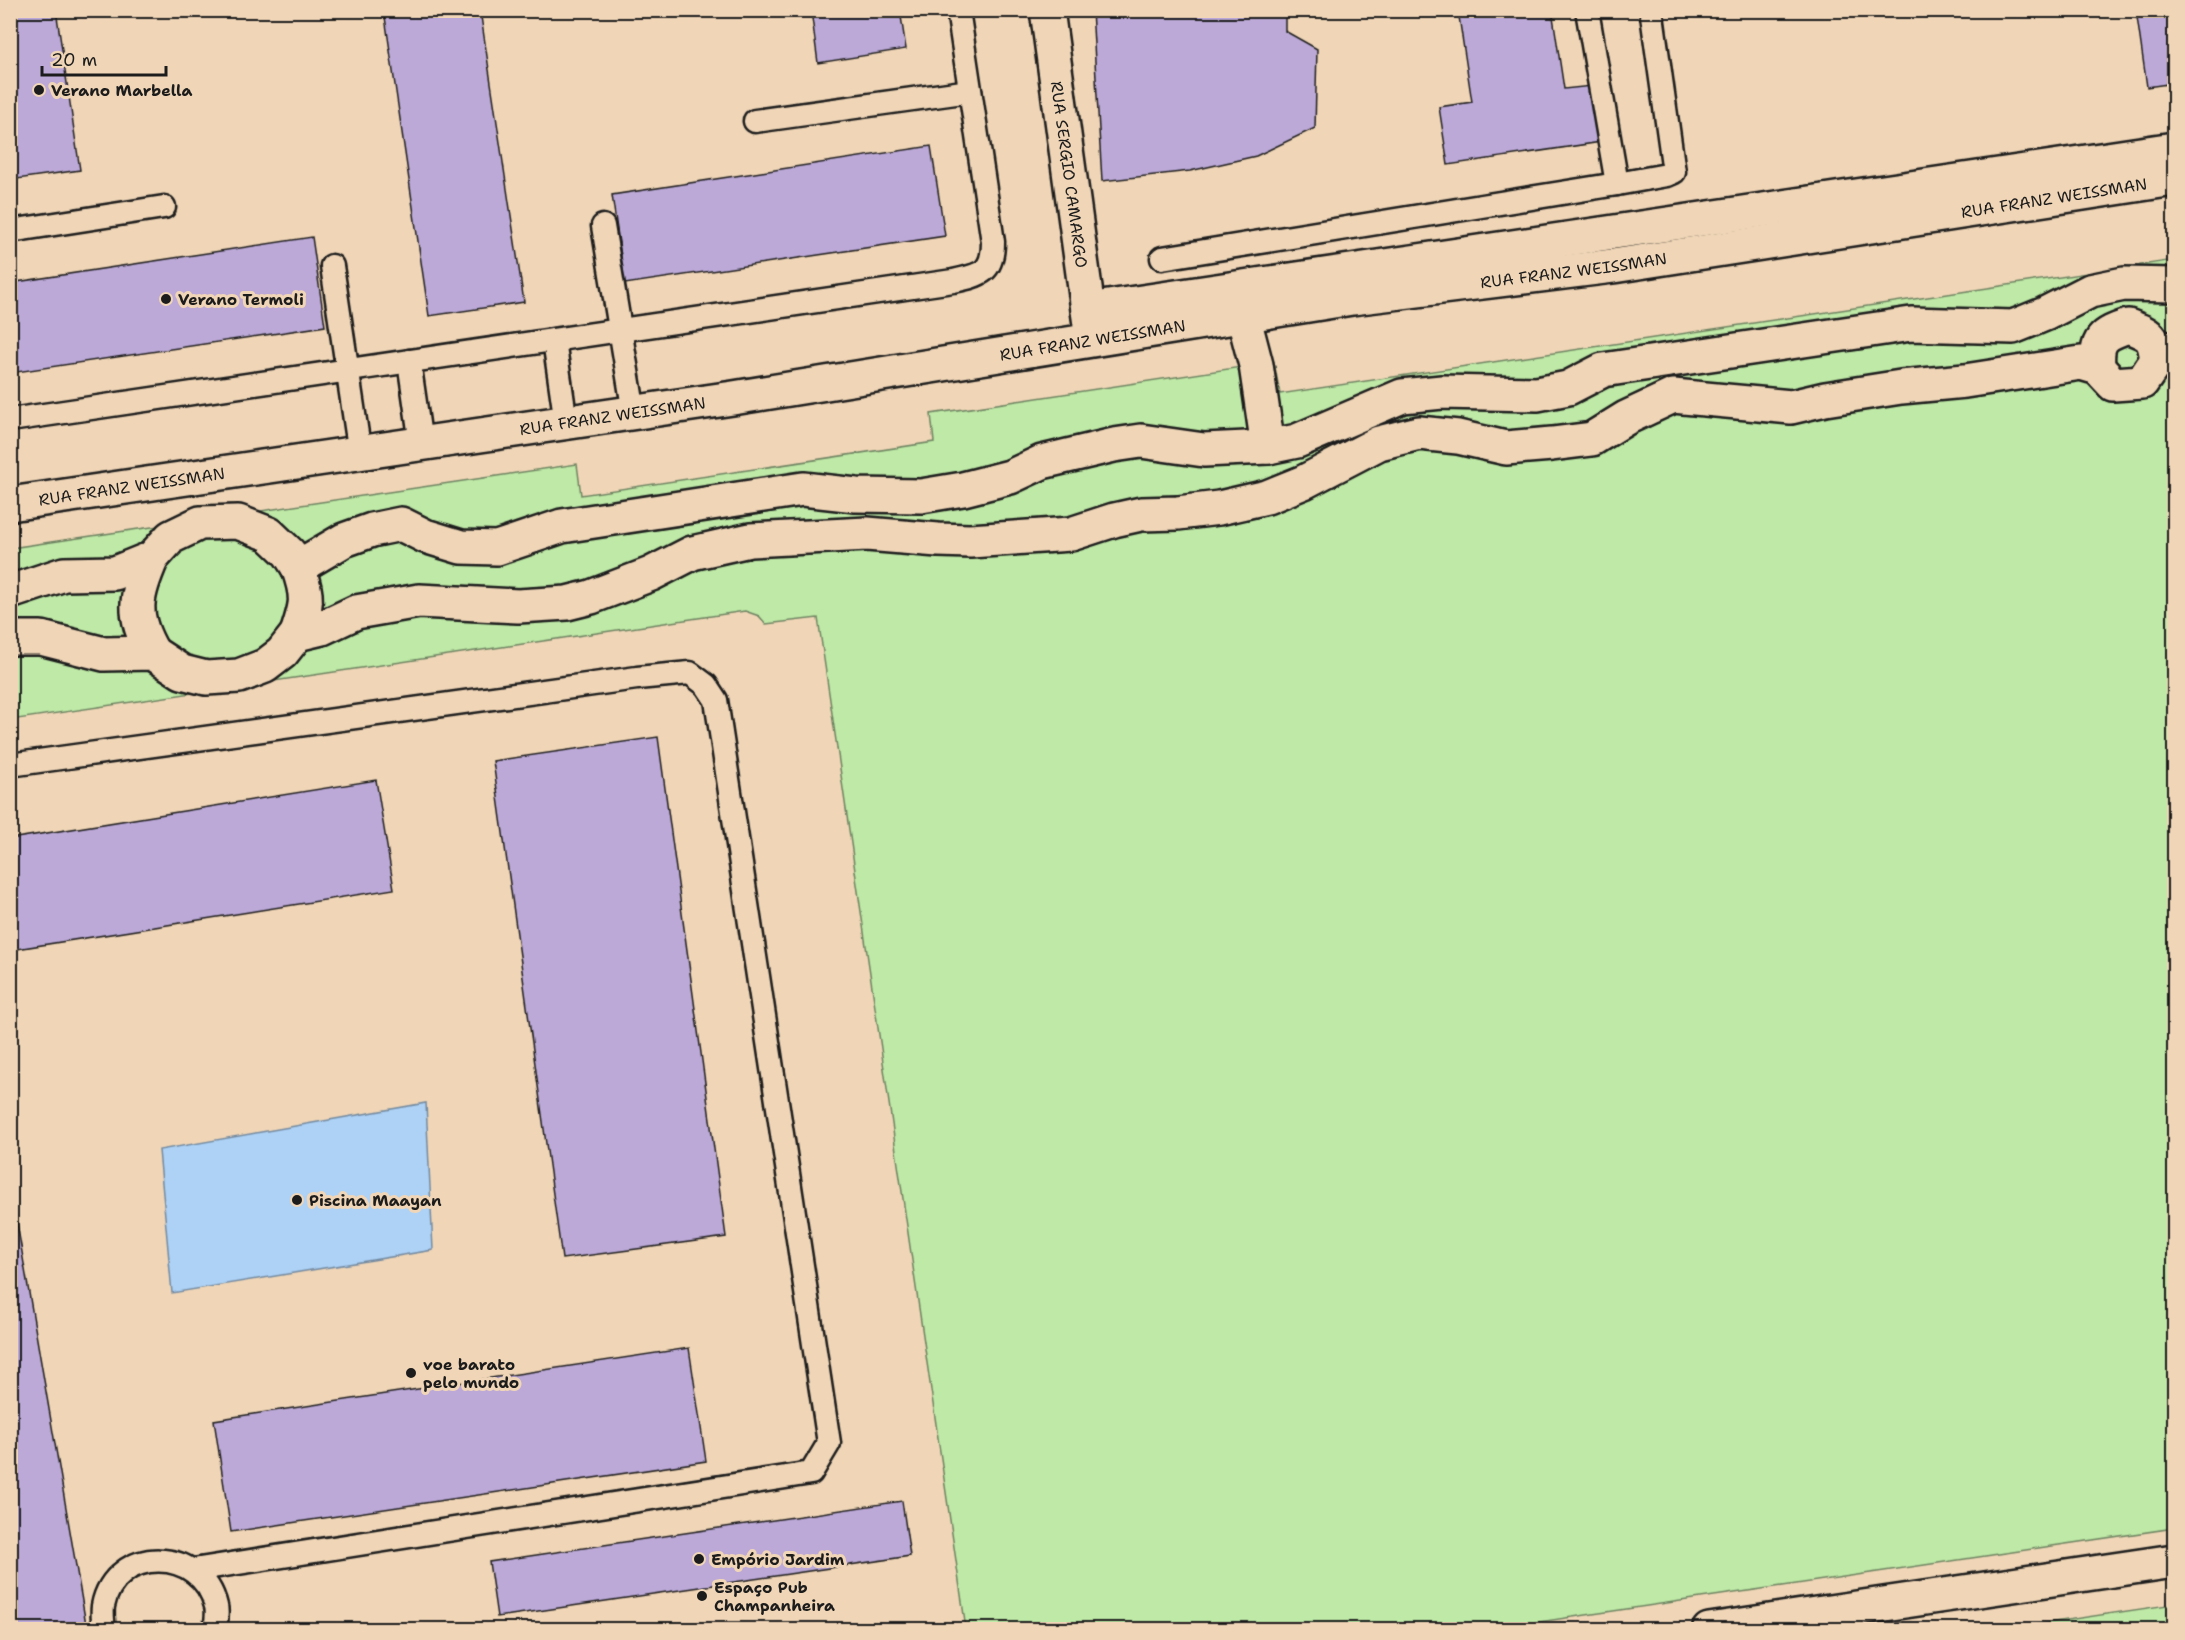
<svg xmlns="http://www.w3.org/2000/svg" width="2185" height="1640" font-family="'Shantell Sans',sans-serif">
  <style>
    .green { fill: #bee9a6; stroke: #6d8261; stroke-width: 1.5 }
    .water { fill: #add2f6; stroke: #73899f; stroke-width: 1.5 }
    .building { fill: #bca9d8; stroke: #1c1c1c; stroke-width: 1.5 }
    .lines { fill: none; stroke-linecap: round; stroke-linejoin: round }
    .lane-casing { stroke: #1c1c1c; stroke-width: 27 }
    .street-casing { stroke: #1c1c1c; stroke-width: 38 }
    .secondary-casing { stroke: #1c1c1c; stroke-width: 38 }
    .path { stroke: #1c1c1c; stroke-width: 4; stroke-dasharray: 4.5 4.5; stroke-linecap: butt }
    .lane { stroke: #f0d6b7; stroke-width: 22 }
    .street { stroke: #f0d6b7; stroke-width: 33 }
    .secondary { stroke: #f0d6b7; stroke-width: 33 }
    .poi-dot { fill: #1c1c1c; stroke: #f0d6b7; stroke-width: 2 }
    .labels { text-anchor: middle; stroke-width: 6; stroke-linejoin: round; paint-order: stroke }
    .poi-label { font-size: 16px; font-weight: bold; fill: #1c1c1c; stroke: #f0d6b7; text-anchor: start }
    .street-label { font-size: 16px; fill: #1c1c1c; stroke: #f0d6b7 }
  </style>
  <rect width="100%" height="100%" fill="#f0d6b7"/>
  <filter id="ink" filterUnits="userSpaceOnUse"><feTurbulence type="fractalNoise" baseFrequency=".0167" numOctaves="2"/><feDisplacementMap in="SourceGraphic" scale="12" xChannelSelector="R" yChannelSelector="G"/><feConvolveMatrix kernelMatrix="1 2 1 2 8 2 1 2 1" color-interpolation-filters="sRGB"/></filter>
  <g filter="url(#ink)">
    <g class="green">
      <path d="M2174 260V1528L1492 1629H966L818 618 766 624 759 616 745 611 11 720V548L577 464 581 495 934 442 931 414 1274 362 1280 394Z"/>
      <path d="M2174 1604V1629H2006Z"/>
    </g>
    <path class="water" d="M426 1103 433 1250 172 1293 159 1150Z"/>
    <g class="building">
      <path d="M10 10H56L80 170 10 180Z"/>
      <path d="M384 10H480L524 302 429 316Z"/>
      <path d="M811 10H900L906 49 818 63Z"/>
      <path d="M1092 10H1285V31L1317 49 1315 128 1256 156 1190 171 1102 181Z"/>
      <path d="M1458 10H1552L1564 89 1592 86 1601 142 1448 165 1439 107 1472 102Z"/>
      <path d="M2136 10H2174V83L2147 87Z"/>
      <path d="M931 146 945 236 625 284 612 195Z"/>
      <path d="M312 237 325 326 10 373V283Z"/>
      <path d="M658 737 726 1237 562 1259 493 761Z"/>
      <path d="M376 780 394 889 10 950V839Z"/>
      <path d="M10 1194H12L87 1630H10Z"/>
      <path d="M689 1348 706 1461 231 1532 214 1420Z"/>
      <path d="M902 1501 910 1556 497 1617 489 1562Z"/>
    </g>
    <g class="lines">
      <g class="lane-casing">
        <g id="lane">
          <path d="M1587 10 1617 184"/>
          <path d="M755 121 970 91"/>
          <path d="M603 226 634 413"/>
          <path d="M10 231 164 207"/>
          <path d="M1162 258 1617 184 1667 175 1674 172 1652 15"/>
          <path d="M332 266 360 454"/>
          <path d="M554 340 566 423"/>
          <path d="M409 361 421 444"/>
          <path d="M10 420 953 281C981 275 993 273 993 242L958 10"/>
          <path d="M10 765 637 678 690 673 706 685 716 700 829 1443 811 1473 193 1570"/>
          <path d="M104 1630C103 1622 102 1613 103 1606 115 1545 202 1546 216 1606 218 1613 216 1622 215 1630"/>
        </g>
      </g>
      <g class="street-casing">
        <g id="street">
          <path id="s1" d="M1047 10 1091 332"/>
          <path d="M1088 310 2174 149"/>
          <path d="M1243 315 1256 365 1268 447"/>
          <path d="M2098 368C2096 339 2102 335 2128 326 2151 335 2154 336 2157 361"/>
          <path d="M152 558C135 597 131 615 153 653"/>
          <path d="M10 592 64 574 115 573 152 558 171 537 200 523 238 522 269 534 289 553 298 567 344 540 372 530 401 524 425 536 461 547 497 548 562 526 803 489 856 495 921 496 963 489 1010 477 1042 462 1114 445 1141 441 1204 450 1268 447 1297 441 1402 396 1442 392 1537 394 1568 388 1603 370 1911 324 2013 327 2045 314 2090 291 2124 284 2174 285"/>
          <path d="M297 634C307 604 309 598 298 567"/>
          <path d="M10 638H41L104 654 153 653 182 672 206 678 239 676 265 666 282 653 297 634 322 628 356 612 419 601 518 606 567 603 591 597 651 574 692 553 750 540 867 534 938 540 970 541 1071 534 1114 520 1141 514 1178 513 1219 508 1267 497 1304 482 1379 443 1419 433 1458 437 1506 448 1552 444 1592 439 1626 418 1673 396 1791 407 1825 399 1901 387 1965 381 2081 363 2098 368 2113 384 2142 382C2151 370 2159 353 2174 348"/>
        </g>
      </g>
      <g class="secondary-casing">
        <g id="secondary">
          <path id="s2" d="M10 504 733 398 1352 298 1613 266 2174 179"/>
          <path d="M1709 1630 2174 1561"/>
        </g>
      </g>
      <path class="path" d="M2146 1630 2174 1626"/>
      <use href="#lane" class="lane"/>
      <use href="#street" class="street"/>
      <use href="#secondary" class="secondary"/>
    </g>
  </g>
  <g class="poi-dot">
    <circle cx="39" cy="90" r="6"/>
    <circle cx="166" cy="299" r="6"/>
    <circle cx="297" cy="1200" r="6"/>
    <circle cx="411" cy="1373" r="6"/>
    <circle cx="699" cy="1559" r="6"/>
    <circle cx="702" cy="1596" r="6"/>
  </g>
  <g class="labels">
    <g class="poi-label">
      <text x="51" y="96">Verano Marbella</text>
      <text x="178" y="305">Verano Termoli</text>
      <text x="309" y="1206">Piscina Maayan</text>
      <text x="423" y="1370">voe barato<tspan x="423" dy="18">pelo mundo</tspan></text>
      <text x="711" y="1565">Empório Jardim</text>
      <text x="714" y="1593">Espaço Pub<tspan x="714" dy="18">Champanheira</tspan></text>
    </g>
    <g class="street-label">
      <text dy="6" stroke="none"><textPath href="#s1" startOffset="166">RUA SERGIO CAMARGO</textPath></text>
      <text dy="6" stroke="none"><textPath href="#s2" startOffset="2067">RUA FRANZ WEISSMAN</textPath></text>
      <text dy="6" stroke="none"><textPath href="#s2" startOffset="1581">RUA FRANZ WEISSMAN</textPath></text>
      <text dy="6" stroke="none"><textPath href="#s2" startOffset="1095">RUA FRANZ WEISSMAN</textPath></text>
      <text dy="6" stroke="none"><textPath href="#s2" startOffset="609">RUA FRANZ WEISSMAN</textPath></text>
      <text dy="6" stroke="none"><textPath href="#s2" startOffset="123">RUA FRANZ WEISSMAN</textPath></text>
    </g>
  </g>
  <rect width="2185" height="1640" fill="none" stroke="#f0d6b7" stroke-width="36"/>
  <rect x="18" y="18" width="2149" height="1604" fill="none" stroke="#1c1c1c" stroke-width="2" filter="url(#ink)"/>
  <path d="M42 66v9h124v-9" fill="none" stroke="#1c1c1c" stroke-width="3"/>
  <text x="51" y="66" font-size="18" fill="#1c1c1c" stroke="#f0d6b7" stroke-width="4.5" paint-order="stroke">20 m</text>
</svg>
